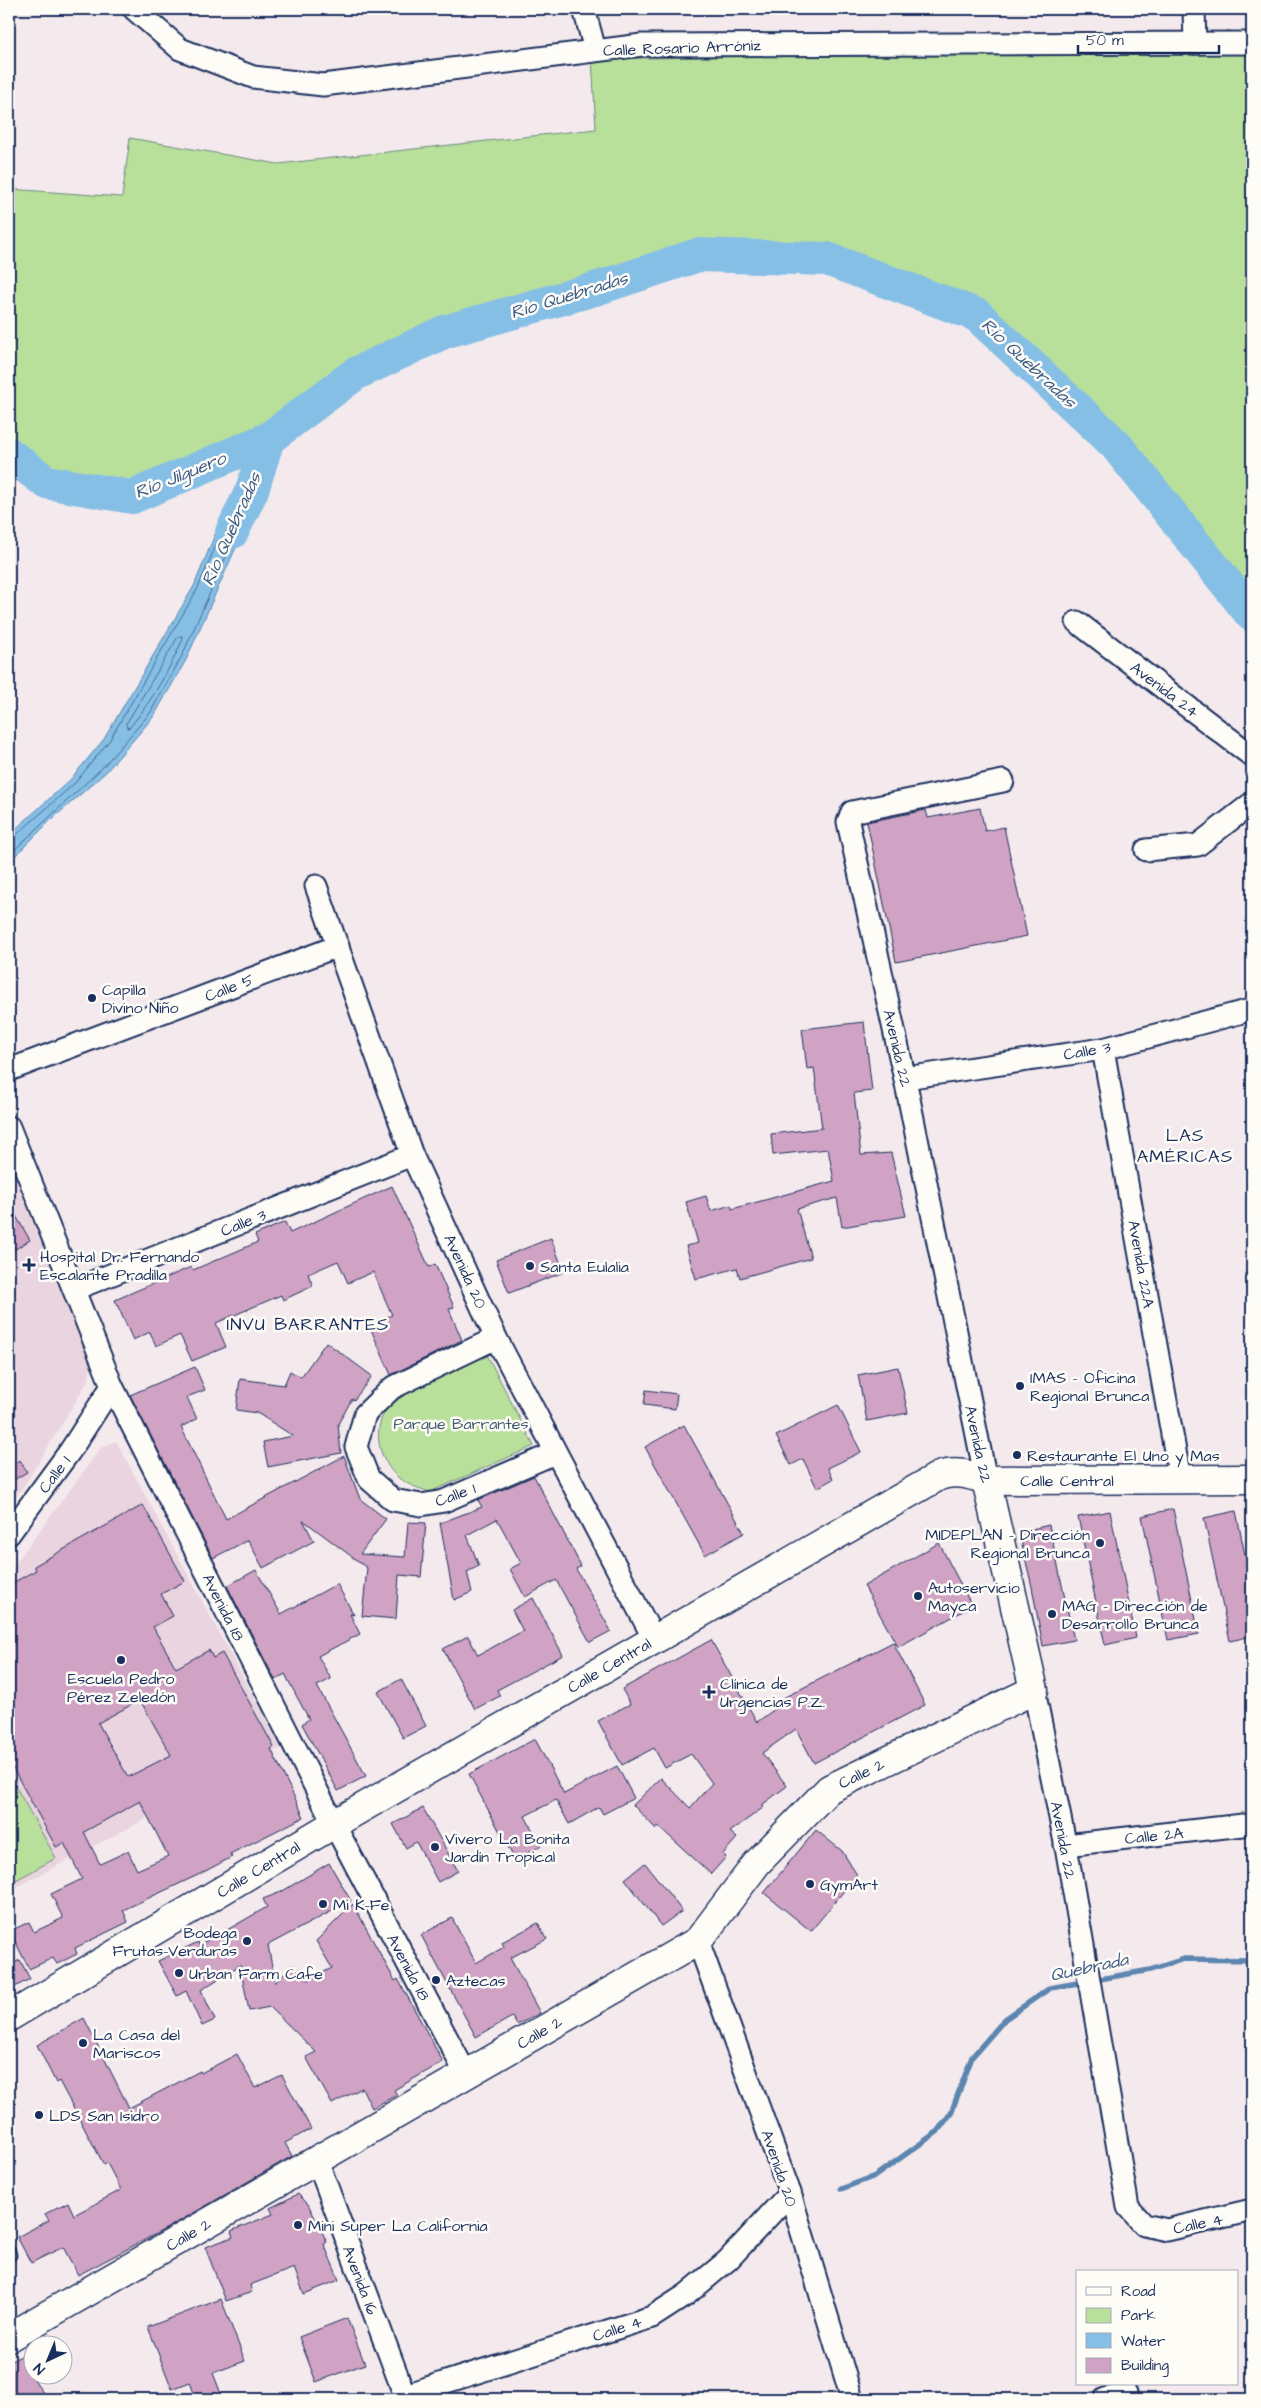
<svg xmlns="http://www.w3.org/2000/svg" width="1261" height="2408" font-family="'Architects Daughter',sans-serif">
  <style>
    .built { fill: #e9d4e0 }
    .green { fill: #b9e09b; stroke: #6a887c }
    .water { fill: #86bfe5; stroke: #5b85af }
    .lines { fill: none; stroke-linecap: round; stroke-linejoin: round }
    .shore { stroke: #466994; stroke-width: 1 }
    .stream { stroke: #5b85af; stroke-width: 5.5 }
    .river { stroke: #86bfe5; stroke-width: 34 }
    .building { fill: #d0a2c3; stroke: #1b2f5e; fill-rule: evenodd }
    .service-casing { stroke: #1b2f5e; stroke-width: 15 }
    .minor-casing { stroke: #1b2f5e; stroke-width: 25 }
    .secondary-casing { stroke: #1b2f5e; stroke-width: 31 }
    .service { stroke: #fdfcf7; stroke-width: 11 }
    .minor { stroke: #fdfcf7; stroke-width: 21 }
    .secondary { stroke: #fdfcf7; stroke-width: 28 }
    .poi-dot { fill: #1b2f5e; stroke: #fdfcf7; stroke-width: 2 }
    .labels { text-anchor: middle; stroke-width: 5; stroke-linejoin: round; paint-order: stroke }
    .street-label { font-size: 16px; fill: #1b2f5e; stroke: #fdfcf7 }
    .poi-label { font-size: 16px; fill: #1b2f5e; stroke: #fdfcf7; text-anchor: start }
    .park-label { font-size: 16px; fill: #425b6d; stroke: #fdfcf7 }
    .water-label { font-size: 18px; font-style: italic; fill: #3b5a86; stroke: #fdfcf7 }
    .neighbourhood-label { font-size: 18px; letter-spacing: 1px; fill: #1b2f5e; stroke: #fdfcf7 }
  </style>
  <rect width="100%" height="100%" fill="#f4eaed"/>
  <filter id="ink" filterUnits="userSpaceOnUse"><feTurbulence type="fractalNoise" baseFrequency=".02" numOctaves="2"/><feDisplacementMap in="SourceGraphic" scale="10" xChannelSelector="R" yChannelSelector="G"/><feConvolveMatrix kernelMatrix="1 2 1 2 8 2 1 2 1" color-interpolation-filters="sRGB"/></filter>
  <g filter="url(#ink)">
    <g class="built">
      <path d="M9 1163 91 1367 88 1381 26 1483 9 1506Z"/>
      <path d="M116 1441 281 1748 9 1891V1572L101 1448Z"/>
    </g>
    <g class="green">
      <path d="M932 53H1252L1251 614 1115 444 977 315 827 259 698 255 595 289 444 332 355 374 268 439 132 497 67 486 9 448V189L122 197 130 138 278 164 596 129 592 59Z"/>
      <path d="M487 1355 534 1446 430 1492C405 1484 393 1479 382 1454 377 1441 377 1426 384 1413 395 1393 464 1366 487 1355Z"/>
      <path d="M9 1775 56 1858 9 1884Z"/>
    </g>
    <path class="water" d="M252 490 253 509 186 660 154 716 106 772 50 821 9 862V835L71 779 104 739 194 586 229 500Z"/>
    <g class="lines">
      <g class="shore">
        <path d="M182 636 183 639C169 670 152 701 130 727L127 728 126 724 178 637Z"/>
        <path d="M9 838 14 837 75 783 109 741 198 588 233 504 246 499 247 509 181 658 150 713 102 768 9 855"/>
      </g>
      <path class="stream" d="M841 2189 875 2176 937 2132 951 2113 972 2057 1005 2019 1050 1988 1150 1970 1184 1959 1252 1960"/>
      <g class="river">
        <path d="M9 454 46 482 132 497 268 439"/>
        <path d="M232 532 252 490 268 439 355 374 444 332 595 289 698 255 827 259 977 315 1115 444 1252 615"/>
      </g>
    </g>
    <g class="building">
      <path d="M980 808 985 831 1004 827 1027 936 896 962 867 822 926 810 928 818Z"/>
      <path d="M864 1022 872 1091 854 1093 861 1155 891 1153 906 1216 842 1227 837 1198 797 1209 811 1258 740 1278 737 1268 696 1279 686 1246 698 1243 686 1202 706 1196 711 1211 731 1205 732 1209 834 1181 828 1149 773 1155 771 1134 822 1128 814 1068 807 1069 802 1029Z"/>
      <path d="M392 1186 429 1267 435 1264 454 1307 449 1309 462 1340 391 1375 369 1325 392 1315 373 1272 348 1283 338 1261 308 1274 313 1286 283 1300 281 1295 216 1323 226 1347 192 1361 180 1335 156 1346 150 1332 133 1340 115 1300 191 1267 193 1270 258 1242 255 1235 285 1222 290 1233Z"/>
      <path d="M9 1204 30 1240 9 1253Z"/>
      <path d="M551 1238 564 1272 509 1293 496 1260Z"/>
      <path d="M326 1342 372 1376 354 1400 352 1399 338 1424 341 1453 268 1467 263 1442 293 1436 257 1413 236 1410 240 1379 284 1385 290 1371 301 1377Z"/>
      <path d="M195 1367 205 1390 187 1397 197 1419 181 1427 226 1519 344 1456 360 1499 386 1519 360 1554 405 1557 408 1522 426 1523 421 1577 399 1575 396 1619 362 1616 367 1568 303 1520 314 1541 263 1568 248 1540 213 1558 130 1395Z"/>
      <path d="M898 1367 908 1413 867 1421 858 1375Z"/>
      <path d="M646 1390 677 1394 675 1409 644 1405Z"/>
      <path d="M838 1405 861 1452 828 1468 833 1479 817 1488 803 1459 791 1465 776 1436Z"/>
      <path d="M684 1425 744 1533 705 1555 645 1447Z"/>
      <path d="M20 1460 27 1472 9 1483V1466Z"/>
      <path d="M534 1476 581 1566 576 1569 611 1631 590 1642 556 1580 525 1597 510 1569 521 1563 497 1519 467 1535 479 1566 467 1572 472 1592 454 1600 440 1523 482 1507 478 1500Z"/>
      <path d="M143 1505 185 1581 161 1594 173 1616 153 1627 176 1668 209 1650 213 1658 222 1653 274 1747 271 1749 304 1817 230 1854 232 1857 198 1875 123 1910 128 1922 75 1948 77 1954 57 1964 53 1958 29 1969 10 1931 29 1922 34 1932 63 1918 51 1894 82 1879 64 1843 56 1847 9 1761V1585L36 1570 34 1566ZM140 1700 171 1755 128 1777 98 1723ZM140 1801 168 1856 137 1870 128 1851 100 1864 84 1832Z"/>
      <path d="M1173 1509 1199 1634 1168 1640 1142 1516Z"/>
      <path d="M1110 1511 1136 1638 1105 1645 1078 1517Z"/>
      <path d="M1236 1511 1252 1589V1636L1230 1641 1204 1518Z"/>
      <path d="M1049 1525 1074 1640 1043 1646 1032 1587 1019 1532Z"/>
      <path d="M939 1543 972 1606 898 1647 864 1586Z"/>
      <path d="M256 1570 281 1614 337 1584 354 1615 350 1614 360 1634 318 1656 331 1679 317 1686 366 1776 338 1791 302 1724 309 1719 297 1697 285 1674 275 1680 227 1586Z"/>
      <path d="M533 1598 563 1655 497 1690 500 1696 475 1709 443 1649 468 1636 478 1655 523 1631 512 1610Z"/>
      <path d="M711 1640 757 1722 783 1703 781 1699 893 1642 925 1705 814 1763 796 1729 762 1753 787 1786 762 1805 764 1807 730 1832 737 1838 723 1854 726 1857 711 1874 658 1826 656 1829 633 1805 661 1778 690 1808 712 1783 691 1754 665 1768 654 1748 622 1765 598 1721 630 1704 622 1689Z"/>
      <path d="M401 1679 426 1726 403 1738 378 1692Z"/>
      <path d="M535 1739 564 1794 617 1766 634 1798 603 1814 599 1807 569 1824 556 1800 525 1816 541 1846 515 1860 469 1774Z"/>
      <path d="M423 1808 458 1871 438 1882 416 1842 406 1848 393 1824Z"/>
      <path d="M816 1830 842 1851 857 1875 811 1931 764 1893Z"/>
      <path d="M329 1863 351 1901 268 1945 275 1983 292 1965 308 1980 332 1968 316 1941 353 1904 395 1981 398 1979 443 2062 394 2090 397 2095 372 2108 362 2088 332 2104 306 2057 316 2052 270 2007 249 2011 240 1965 201 1990 215 2020 202 2026 186 1991 177 1996 158 1961 198 1942 199 1945 227 1930 267 1907 263 1899 281 1892Z"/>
      <path d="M645 1863 682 1911 661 1926 625 1879Z"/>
      <path d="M452 1918 476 1963 504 1947 502 1942 538 1923 547 1939 510 1958 540 2013 517 2025 512 2017 476 2037 421 1935Z"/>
      <path d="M20 1960 30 1979 9 1990V1965Z"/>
      <path d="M84 2018 129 2108 200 2071 201 2073 237 2054 255 2088 282 2075 311 2129 285 2143 292 2156 171 2226 78 2275 63 2247 31 2263 17 2237 49 2220 45 2214 68 2202 74 2215 121 2190 107 2163 104 2165 59 2081 56 2083 37 2045Z"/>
      <path d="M298 2194 308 2204 327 2242 324 2244 339 2280 304 2294 294 2268 250 2285 252 2292 226 2301 205 2247 233 2237 231 2231 273 2214 270 2208Z"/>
      <path d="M221 2299 245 2361 213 2373 223 2399H196L190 2382 172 2389 148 2327Z"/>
      <path d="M347 2318 365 2364 316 2382 299 2337Z"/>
      <path d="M23 2355 32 2376 47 2399H9V2362Z"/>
    </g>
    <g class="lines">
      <g class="service-casing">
        <path id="service" d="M9 2252 10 2255"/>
      </g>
      <g class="minor-casing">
        <g id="minor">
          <path d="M134 9 180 49 253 77 323 85 642 45 1252 43"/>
          <path d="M584 9 595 50"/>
          <path d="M1194 9 1195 43"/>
          <path d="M1077 622 1252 756"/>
          <path d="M1146 850 1198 845 1252 803"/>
          <path d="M316 886 412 1155 496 1338 654 1639"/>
          <path d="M1103 1049 1180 1479"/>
          <path d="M9 1070 338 946"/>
          <path d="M905 1078 1103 1049 1250 1010"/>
          <path d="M9 1127 112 1386 334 1824 466 2074"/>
          <path d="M75 1289 412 1155"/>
          <path d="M496 1338 392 1388 365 1414 356 1447 369 1479 393 1500 421 1505 444 1501 555 1453"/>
          <path d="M986 1480 906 1084 848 822 852 812 1003 781"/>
          <path d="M9 1534 70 1451 112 1386"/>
          <path d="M1034 1690 1067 1852 1128 2207 1144 2225 1167 2230 1252 2210"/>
          <path d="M1065 1845 1243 1825"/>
          <path d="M698 1941 790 2193 852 2399"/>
          <path d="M317 2160 406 2399"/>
          <path d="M405 2395 652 2317 686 2295 728 2260 790 2193"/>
          <path d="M1105 2399 1126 2393"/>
        </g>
      </g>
      <g class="secondary-casing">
        <g id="secondary">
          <path d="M9 2017 334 1824 939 1476C956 1470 970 1475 986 1480L1252 1479"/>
          <path d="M9 2337 698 1941 757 1863 829 1789 1034 1690 986 1480"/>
        </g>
      </g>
      <use href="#service" class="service"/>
      <use href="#minor" class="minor"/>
      <use href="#secondary" class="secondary"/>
    </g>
  </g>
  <g class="poi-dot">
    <circle cx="92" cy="998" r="5"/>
    <path d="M26.5 1257.5h5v5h5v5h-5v5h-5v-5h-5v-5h5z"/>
    <circle cx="530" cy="1266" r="5"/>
    <circle cx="1020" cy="1386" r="5"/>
    <circle cx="1017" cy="1455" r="5"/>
    <circle cx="1100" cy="1543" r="5"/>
    <circle cx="918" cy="1596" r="5"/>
    <circle cx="1052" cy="1614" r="5"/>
    <circle cx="121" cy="1660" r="5"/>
    <path d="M706.5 1684.5h5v5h5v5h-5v5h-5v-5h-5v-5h5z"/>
    <circle cx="435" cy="1847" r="5"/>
    <circle cx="810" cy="1884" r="5"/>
    <circle cx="323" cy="1904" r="5"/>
    <circle cx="247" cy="1941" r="5"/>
    <circle cx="179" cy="1973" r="5"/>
    <circle cx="436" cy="1980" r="5"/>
    <circle cx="83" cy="2043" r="5"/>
    <circle cx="39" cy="2115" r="5"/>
    <circle cx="298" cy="2225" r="5"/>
  </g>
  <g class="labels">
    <g class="street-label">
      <text transform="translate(682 47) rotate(-2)" y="6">Calle Rosario Arróniz</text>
      <text transform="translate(1165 689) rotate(37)" y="6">Avenida 24</text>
      <text transform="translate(229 987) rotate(-21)" y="6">Calle 5</text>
      <text transform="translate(898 1048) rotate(77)" y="6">Avenida 22</text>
      <text transform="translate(1087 1050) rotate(-10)" y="6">Calle 3</text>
      <text transform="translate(243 1222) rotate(-22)" y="6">Calle 3</text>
      <text transform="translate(1142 1264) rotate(80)" y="6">Avenida 22A</text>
      <text transform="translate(466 1271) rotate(65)" y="6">Avenida 20</text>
      <text transform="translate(979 1444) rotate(78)" y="6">Avenida 22</text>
      <text transform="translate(54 1474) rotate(-53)" y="6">Calle 1</text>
      <text x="1067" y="1486">Calle Central</text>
      <text transform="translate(455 1494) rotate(-20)" y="6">Calle 1</text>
      <text transform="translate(224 1607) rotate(63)" y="6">Avenida 18</text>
      <text transform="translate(609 1665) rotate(-30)" y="6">Calle Central</text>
      <text transform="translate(861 1773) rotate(-26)" y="6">Calle 2</text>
      <text transform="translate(1154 1835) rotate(-6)" y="6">Calle 2A</text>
      <text transform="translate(1064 1840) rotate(79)" y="6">Avenida 22</text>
      <text transform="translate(258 1869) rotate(-31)" y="6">Calle Central</text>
      <text transform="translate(409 1967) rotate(62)" y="6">Avenida 18</text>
      <text transform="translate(539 2032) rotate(-30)" y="6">Calle 2</text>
      <text transform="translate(780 2168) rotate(71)" y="6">Avenida 20</text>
      <text transform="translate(1198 2223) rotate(-12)" y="6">Calle 4</text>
      <text transform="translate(188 2234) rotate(-30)" y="6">Calle 2</text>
      <text transform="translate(361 2280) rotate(69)" y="6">Avenida 16</text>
      <text transform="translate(617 2328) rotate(-18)" y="6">Calle 4</text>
    </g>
    <g class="poi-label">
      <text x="102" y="995">Capilla<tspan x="102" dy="18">Divino Niño</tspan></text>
      <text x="40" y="1262">Hospital Dr. Fernando<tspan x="40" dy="18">Escalante Pradilla</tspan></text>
      <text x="540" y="1272">Santa Eulalia</text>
      <text x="1030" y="1383">IMAS - Oficina<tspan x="1030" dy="18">Regional Brunca</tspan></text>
      <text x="1027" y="1461">Restaurante El Uno y Mas</text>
      <text x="1090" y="1540" text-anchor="end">MIDEPLAN - Dirección<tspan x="1090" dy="18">Regional Brunca</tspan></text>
      <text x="928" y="1593">Autoservicio<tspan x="928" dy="18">Mayca</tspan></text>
      <text x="1062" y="1611">MAG - Dirección de<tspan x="1062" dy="18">Desarrollo Brunca</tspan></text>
      <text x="121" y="1684" text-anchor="middle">Escuela Pedro<tspan x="121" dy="18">Pérez Zeledón</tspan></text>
      <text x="720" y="1689">Clínica de<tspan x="720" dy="18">Urgencias P.Z.</tspan></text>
      <text x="445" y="1844">Vivero La Bonita<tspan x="445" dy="18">Jardín Tropical</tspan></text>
      <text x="820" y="1890">GymArt</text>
      <text x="333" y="1910">Mi K-Fe</text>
      <text x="237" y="1938" text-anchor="end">Bodega<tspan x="237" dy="18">Frutas-Verduras</tspan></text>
      <text x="189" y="1979">Urban Farm Cafe</text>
      <text x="446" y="1986">Aztecas</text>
      <text x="93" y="2040">La Casa del<tspan x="93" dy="18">Mariscos</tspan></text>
      <text x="49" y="2121">LDS San Isidro</text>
      <text x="308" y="2231">Mini Super La California</text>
    </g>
    <g class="park-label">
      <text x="461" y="1429">Parque Barrantes</text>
    </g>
    <g class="water-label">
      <text transform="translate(569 295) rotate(-17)" y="6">Río Quebradas</text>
      <text transform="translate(1029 363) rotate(43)" y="6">Río Quebradas</text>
      <text transform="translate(180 475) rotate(-22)" y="6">Río Jilguero</text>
      <text transform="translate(231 529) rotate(-66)" y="6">Río Quebradas</text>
      <text transform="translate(1089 1967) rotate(-12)" y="6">Quebrada</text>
    </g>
    <g class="neighbourhood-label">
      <text x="1185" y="1141">LAS<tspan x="1185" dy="21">AMÉRICAS</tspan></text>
      <text x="308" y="1330">INVU BARRANTES</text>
    </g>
  </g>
  <rect width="1261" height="2408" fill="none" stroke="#fdfcf7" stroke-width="30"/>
  <rect x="15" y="15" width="1231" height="2378" fill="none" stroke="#1b2f5e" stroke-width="2" filter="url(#ink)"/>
  <rect x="1076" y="2270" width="162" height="115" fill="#fdfcf7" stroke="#a3aaba"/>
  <rect x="1086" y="2287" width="25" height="8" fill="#fdfcf7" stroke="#a3aaba"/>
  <text x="1121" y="2296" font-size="15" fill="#1b2f5e">Road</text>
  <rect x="1086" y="2308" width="25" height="15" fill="#b9e09b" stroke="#a3aaba"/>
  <text x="1121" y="2320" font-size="15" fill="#1b2f5e">Park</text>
  <rect x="1086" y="2333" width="25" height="15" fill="#86bfe5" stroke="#a3aaba"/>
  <text x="1121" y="2346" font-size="15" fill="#1b2f5e">Water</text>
  <rect x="1086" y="2358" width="25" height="15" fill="#d0a2c3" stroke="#a3aaba"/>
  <text x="1121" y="2370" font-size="15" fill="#1b2f5e">Building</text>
  <g transform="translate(48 2360) rotate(224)"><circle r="24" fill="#fdfcf7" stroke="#a3aaba"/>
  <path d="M0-4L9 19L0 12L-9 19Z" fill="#1b2f5e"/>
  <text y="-8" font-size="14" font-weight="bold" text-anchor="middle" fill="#1b2f5e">N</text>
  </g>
  <path d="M1078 45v8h141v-8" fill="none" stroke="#1b2f5e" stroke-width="2.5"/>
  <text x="1086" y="45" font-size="15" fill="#1b2f5e" stroke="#fdfcf7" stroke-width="4" paint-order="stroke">50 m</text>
</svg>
